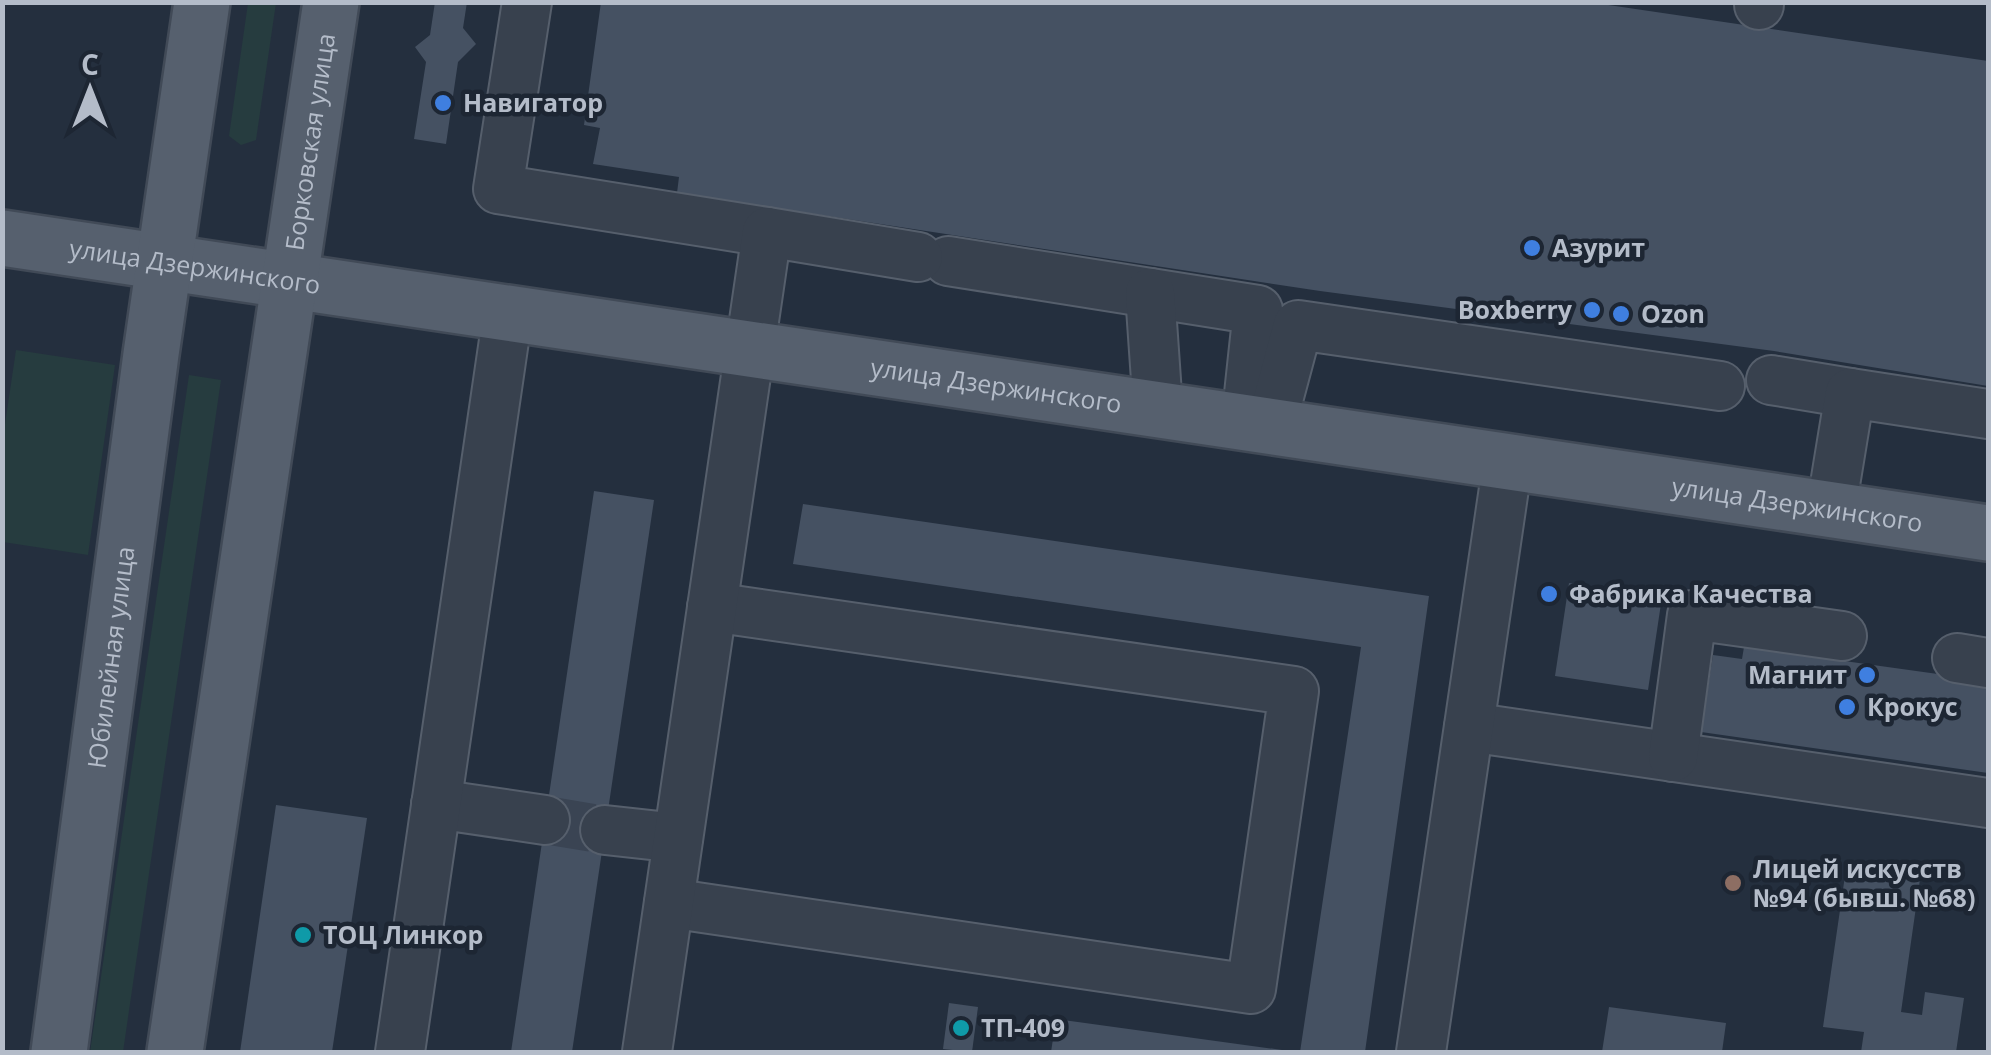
<svg xmlns="http://www.w3.org/2000/svg" width="1991" height="1055" font-family="'Open Sans',sans-serif">
  <style>
    .green { fill: #263c3f }
    .building { fill: #455162 }
    .lines { fill: none; stroke-linecap: round; stroke-linejoin: round }
    .minor-tunnel { stroke: #3a4453; stroke-width: 48; stroke-dasharray: 48 24; stroke-linecap: butt }
    .minor-casing { stroke: #565f6c; stroke-width: 52 }
    .major-casing { stroke: #414a57; stroke-width: 60 }
    .minor { stroke: #38414e; stroke-width: 48 }
    .major { stroke: #56606e; stroke-width: 55 }
    .shop-dot { fill: #3f7fe0; stroke: #1d2633; stroke-width: 4 }
    .education-dot { fill: #8d6e63; stroke: #1d2633; stroke-width: 4 }
    .culture-dot { fill: #0f9aa8; stroke: #1d2633; stroke-width: 4 }
    .labels { text-anchor: middle; stroke-width: 9; stroke-linejoin: round; paint-order: stroke }
    .poi-label { font-size: 25px; font-weight: bold; fill: #b4bcc9; stroke: #1d2633; text-anchor: start }
    .street-label { font-size: 25px; fill: #b4bcc9; stroke: #1d2633 }
  </style>
  <rect width="100%" height="100%" fill="#242f3e"/>
  <g class="green">
    <path d="M248 3H276L256 140 241 145 229 136Z"/>
    <path d="M16 350 115 365 88 555 3 542 2 444Z"/>
    <path d="M189 375 221 380 123 1052H90Z"/>
  </g>
  <g class="building">
    <path d="M435 2H467L463 28 476 44 458 62 446 144 414 139 426 62 415 47 430 35Z"/>
    <path d="M601 2H1588L1988 61V386L1774 351 1320 291 677 193 679 177 593 164 600 128 584 125Z"/>
    <path d="M594 491 654 500 598 878 572 1052H511Z"/>
    <path d="M803 504 1429 596 1365 1052H1300L1361 647 793 564Z"/>
    <path d="M1569 583 1662 597 1648 690 1555 676Z"/>
    <path d="M1744 647 1988 681V773L1701 732 1713 655 1742 659Z"/>
    <path d="M276 805 367 818 332 1052H240Z"/>
    <path d="M1847 862 1921 872 1901 1012 1922 1015 1925 992 1964 998 1956 1052H1861L1864 1032 1823 1027Z"/>
    <path d="M949 1003 978 1007 972 1052 943 1049Z"/>
    <path d="M1609 1007 1726 1023 1722 1052H1602Z"/>
    <path d="M1056 1019 1282 1050V1052H1051Z"/>
  </g>
  <g class="lines">
    <path class="minor-tunnel" d="M545 820 605 830"/>
    <g class="minor-casing">
      <g id="minor">
        <path d="M527 2 498 189 767 232"/>
        <path d="M1759 5V2"/>
        <path d="M948 261 1258 310 1246 422"/>
        <path d="M1150 293 1158 409"/>
        <path d="M1771 380 1850 393"/>
        <path d="M1271 426 1298 325 1720 386"/>
        <path d="M1831 509 1850 393 1988 414"/>
        <path d="M1957 658 1988 663"/>
        <path d="M1469 727 1988 803"/>
        <path d="M1673 757 1692 615 1842 636"/>
        <path d="M436 804 545 820"/>
        <path d="M605 830 678 838"/>
        <path d="M669 903 1251 989 1294 691 712 607"/>
        <path d="M400 1052 508 313"/>
        <path d="M647 1052 767 232 918 257"/>
        <path d="M1421 1052 1508 461"/>
      </g>
    </g>
    <g class="major-casing">
      <g id="major">
        <path id="s1" d="M2 238 1988 533"/>
        <path id="s2" d="M59 1052 151 354 202 2"/>
        <path id="s3" d="M175 1052 331 2"/>
      </g>
    </g>
    <use href="#minor" class="minor"/>
    <use href="#major" class="major"/>
  </g>
  <g class="shop-dot">
    <circle cx="443" cy="103" r="10"/>
    <circle cx="1532" cy="248" r="10"/>
    <circle cx="1592" cy="310" r="10"/>
    <circle cx="1621" cy="314" r="10"/>
    <circle cx="1549" cy="594" r="10"/>
    <circle cx="1867" cy="675" r="10"/>
    <circle cx="1847" cy="707" r="10"/>
  </g>
  <circle class="education-dot" cx="1733" cy="883" r="10"/>
  <g class="culture-dot">
    <circle cx="303" cy="935" r="10"/>
    <circle cx="961" cy="1028" r="10"/>
  </g>
  <g class="labels">
    <g class="poi-label">
      <text x="463" y="112">Навигатор</text>
      <text x="1552" y="257">Азурит</text>
      <text x="1572" y="319" text-anchor="end">Boxberry</text>
      <text x="1641" y="323">Ozon</text>
      <text x="1569" y="603">Фабрика Качества</text>
      <text x="1847" y="684" text-anchor="end">Магнит</text>
      <text x="1867" y="716">Крокус</text>
      <text x="1753" y="878">Лицей искусств<tspan x="1753" dy="29">№94 (бывш. №68)</tspan></text>
      <text x="323" y="944">ТОЦ Линкор</text>
      <text x="981" y="1037">ТП-409</text>
    </g>
    <g class="street-label">
      <text dy="9" stroke="none"><textPath href="#s3" startOffset="920">Борковская улица</textPath></text>
      <text dy="9" stroke="none"><textPath href="#s1" startOffset="195">улица Дзержинского</textPath></text>
      <text dy="9" stroke="none"><textPath href="#s1" startOffset="1005">улица Дзержинского</textPath></text>
      <text dy="9" stroke="none"><textPath href="#s1" startOffset="1815">улица Дзержинского</textPath></text>
      <text dy="9" stroke="none"><textPath href="#s2" startOffset="398">Юбилейная улица</textPath></text>
    </g>
  </g>
  <rect width="1991" height="1055" fill="none" stroke="#b4bcc9" stroke-width="10"/>
  <g transform="translate(90 90)" stroke="#1d2633" stroke-width="8" paint-order="stroke">
  <path d="M0-8L18 38L0 25L-18 38Z" fill="#b4bcc9"/>
  <text y="-15" font-size="28" font-weight="bold" text-anchor="middle" fill="#b4bcc9">С</text>
  </g>
</svg>
